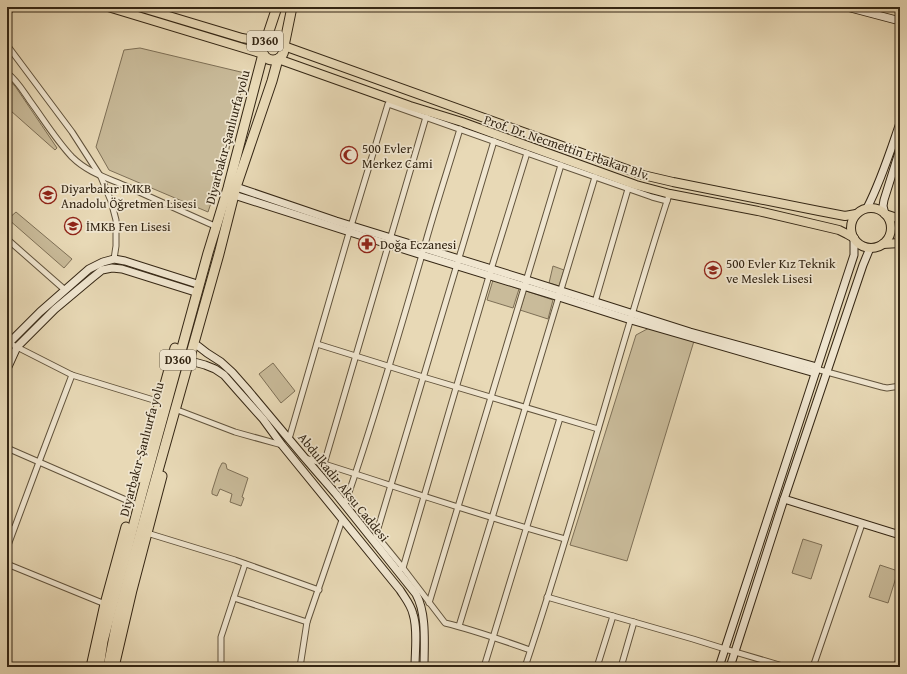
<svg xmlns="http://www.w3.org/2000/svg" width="907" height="674" font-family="'Gentium Book Plus',serif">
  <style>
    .green { fill: #c9bb9a; stroke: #7e7057 }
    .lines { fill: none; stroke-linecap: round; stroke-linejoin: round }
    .street-casing { stroke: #61533c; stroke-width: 7 }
    .secondary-casing { stroke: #342614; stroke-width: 9 }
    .primary-casing { stroke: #342614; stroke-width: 10 }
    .highway-casing { stroke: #342614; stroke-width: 11 }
    .street { stroke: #f0e6d0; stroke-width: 5 }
    .secondary { stroke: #f0e6d0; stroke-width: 7 }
    .primary { stroke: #e8d9b6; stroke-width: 8 }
    .highway { stroke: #e8d9b6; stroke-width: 9 }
    .labels { text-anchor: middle; stroke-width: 3.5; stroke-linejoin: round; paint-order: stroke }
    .shield { fill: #f0e6d0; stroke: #6c604c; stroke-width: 1 }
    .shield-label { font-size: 12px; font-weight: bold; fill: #342614 }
    .street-label { font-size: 13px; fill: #342614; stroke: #f0e6d0 }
    .poi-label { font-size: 13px; fill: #342614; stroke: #f0e6d0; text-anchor: start }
  </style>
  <rect width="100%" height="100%" fill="#e8d9b6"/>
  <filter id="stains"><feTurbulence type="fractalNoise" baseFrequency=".005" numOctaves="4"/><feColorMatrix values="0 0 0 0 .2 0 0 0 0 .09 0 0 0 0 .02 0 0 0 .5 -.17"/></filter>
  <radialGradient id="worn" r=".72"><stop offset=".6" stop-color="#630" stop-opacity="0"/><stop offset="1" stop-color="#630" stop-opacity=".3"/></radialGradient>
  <g class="green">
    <path d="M140 48 245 73 229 149 208 212 109 170 96 147 124 50Z"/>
    <path d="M7 79 15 86 53 142 57 148 55 150 11 111 7 115Z"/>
    <path d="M16 212 72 259 64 268 8 219Z"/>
    <path d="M553 266 564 270 559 286 549 283Z"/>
    <path d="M493 280 519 289 513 308 487 300Z"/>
    <path d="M526 291 553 300 548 319 520 310Z"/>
    <path d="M649 328 694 341 627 561 570 545 636 335Z"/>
    <path d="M273 363 295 391 281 403 259 374Z"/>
    <path d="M222 463H224L226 464 227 469 248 478 242 497 244 498 241 506 230 502 232 494 220 489 217 496 212 494V491L219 469Z"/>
    <path d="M803 539 822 545 811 579 792 573Z"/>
    <path d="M880 565 898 571 888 603 869 597Z"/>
  </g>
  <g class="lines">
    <g class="street-casing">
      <g id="street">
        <path d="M7 45 72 132 101 177 111 201 116 220V246L114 259"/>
        <path d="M7 73C17 80 23 91 30 101 44 120 56 140 72 157 88 173 108 178 128 187 157 200 187 214 217 227"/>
        <path d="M494 141 376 535 403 568 445 623C474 630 502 640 530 650"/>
        <path d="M7 239 65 290"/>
        <path d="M595 302 628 189"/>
        <path d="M7 342 72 375 160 402"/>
        <path d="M317 344 423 377 598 429"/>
        <path d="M816 369 882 387 887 388 900 386"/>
        <path d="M180 411 235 432 282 445"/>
        <path d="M289 439 351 226 388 104 595 177 652 197 667 201"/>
        <path d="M7 448 133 503"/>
        <path d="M305 458C392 485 477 515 565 539"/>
        <path d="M324 464 426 117"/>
        <path d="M344 504 346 501C375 418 399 333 424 248 435 208 448 169 460 129"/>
        <path d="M7 527 13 529"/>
        <path d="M147 533 235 560 319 590"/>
        <path d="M7 548 39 462 72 375"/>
        <path d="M7 564 105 604"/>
        <path d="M401 569 403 568 489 276 527 153"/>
        <path d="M547 597 693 639 725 649 786 667"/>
        <path d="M234 598 307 622"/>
        <path d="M429 603 561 165"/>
        <path d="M459 626 492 518 595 177"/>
        <path d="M7 664 16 667"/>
        <path d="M221 667V637L245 564"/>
        <path d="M300 667 307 622 342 520"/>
        <path d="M484 667 560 418"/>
        <path d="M525 667C577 512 618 353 668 198"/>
        <path d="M597 667 613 616"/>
        <path d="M621 667 634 622"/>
        <path d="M813 667 862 524"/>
        <path d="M896 667 900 657"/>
      </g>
    </g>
    <g class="secondary-casing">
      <g id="secondary">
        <path d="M847 7 900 21"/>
        <path d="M236 187 336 221 527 280 690 332 817 367"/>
        <path d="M234 195 422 255 559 297 631 320 815 373"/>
        <path d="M867 208C881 181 890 152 900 123"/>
        <path d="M885 214 883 206 884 200 900 149"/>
        <path d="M198 346 207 353 221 362 232 372 247 389 304 457 336 494 416 594C427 614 424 645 424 667"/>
        <path d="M7 348 9 343 40 312 89 269 103 262 114 259 125 261 194 283"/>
        <path d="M194 362 205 365 215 369 224 375 238 391 263 419 282 445 400 590C405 598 411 605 413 614 418 629 415 651 415 667"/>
        <path d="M7 369 17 347 55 309 92 278 102 270 112 268 122 269 192 291"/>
        <path d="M784 499 900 535"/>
        <path d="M719 667 854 255V238"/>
        <path d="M730 667 784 499 863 265 870 248"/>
      </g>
    </g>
    <g class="primary-casing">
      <g id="primary">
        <path d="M108 7 263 54"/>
        <path d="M139 7 242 38 264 42"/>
        <path d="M7 12 10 7"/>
        <path d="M284 46 643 175 673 182 819 211 845 216 856 214"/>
        <path d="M278 59 410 106 462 122 636 185 670 194 758 211 839 230 847 234 854 238"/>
        <circle cx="871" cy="228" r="20"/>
        <path d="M885 214 900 219"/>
        <path d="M883 244 900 243"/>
      </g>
    </g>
    <g class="highway-casing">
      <g id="highway">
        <circle cx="273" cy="49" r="11"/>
        <path d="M266 40 277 7"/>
        <path d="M284 46 292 7"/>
        <path d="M139 478 175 348"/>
        <path d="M91 667 105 604 126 527"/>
        <path d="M99 667 103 641 142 493 208 253 228 188 263 54"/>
        <path d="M108 667 117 621 134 556 219 254 236 187 272 81 278 59"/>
        <path d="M114 667 132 590 162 476"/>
      </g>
    </g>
    <use href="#street" class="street"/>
    <use href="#secondary" class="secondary"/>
    <use href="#primary" class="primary"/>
    <use href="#highway" class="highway"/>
  </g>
  <defs>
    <g id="mosque-ring" transform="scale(0.9)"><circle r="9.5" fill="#f0e6d0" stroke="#8f2418" stroke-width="1.5"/><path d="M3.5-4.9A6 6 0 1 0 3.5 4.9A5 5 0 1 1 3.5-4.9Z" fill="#8f2418"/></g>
    <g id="school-ring" transform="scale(0.9)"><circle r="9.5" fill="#f0e6d0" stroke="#8f2418" stroke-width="1.5"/><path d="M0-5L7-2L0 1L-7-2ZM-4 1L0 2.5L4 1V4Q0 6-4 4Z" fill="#8f2418"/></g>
    <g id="pharmacy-ring" transform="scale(0.9)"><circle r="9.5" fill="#f0e6d0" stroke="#8f2418" stroke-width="1.5"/><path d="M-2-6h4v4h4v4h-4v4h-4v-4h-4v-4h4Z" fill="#8f2418"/></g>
  </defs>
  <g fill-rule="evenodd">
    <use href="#mosque-ring" x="349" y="155"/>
    <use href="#school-ring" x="48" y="195"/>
    <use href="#school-ring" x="73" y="226"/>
    <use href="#pharmacy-ring" x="367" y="244"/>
    <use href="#school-ring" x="713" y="270"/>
  </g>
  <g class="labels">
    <g class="shield">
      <rect x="247" y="31" width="36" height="20" rx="3"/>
      <rect x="160" y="350" width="36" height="20" rx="3"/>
    </g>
    <g class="shield-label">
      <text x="265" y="45">D360</text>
      <text x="178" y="364">D360</text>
    </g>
    <g class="street-label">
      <text transform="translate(227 137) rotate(-75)" y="5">Diyarbakır-Şanlıurfa yolu</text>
      <text transform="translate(567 147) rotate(19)" y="5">Prof. Dr. Necmettin Erbakan Blv.</text>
      <text transform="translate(141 449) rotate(-75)" y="5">Diyarbakır-Şanlıurfa yolu</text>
      <text transform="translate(344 487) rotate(51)" y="5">Abdulkadir Aksu Caddesi</text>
    </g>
    <g class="poi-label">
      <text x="362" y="153">500 Evler<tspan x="362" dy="15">Merkez Cami</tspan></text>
      <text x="61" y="193">Diyarbakır IMKB<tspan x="61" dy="15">Anadolu Öğretmen Lisesi</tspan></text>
      <text x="86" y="231">İMKB Fen Lisesi</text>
      <text x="380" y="249">Doğa Eczanesi</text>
      <text x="726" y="268">500 Evler Kız Teknik<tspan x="726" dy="15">ve Meslek Lisesi</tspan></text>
    </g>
  </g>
  <rect width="907" height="674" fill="none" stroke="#e8d9b6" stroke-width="24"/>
  <rect x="8" y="8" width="891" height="658" fill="none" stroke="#342614" stroke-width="2"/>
  <rect x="12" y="12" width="883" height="650" fill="none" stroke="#342614"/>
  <rect width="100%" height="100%" filter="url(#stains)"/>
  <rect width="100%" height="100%" fill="url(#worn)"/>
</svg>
